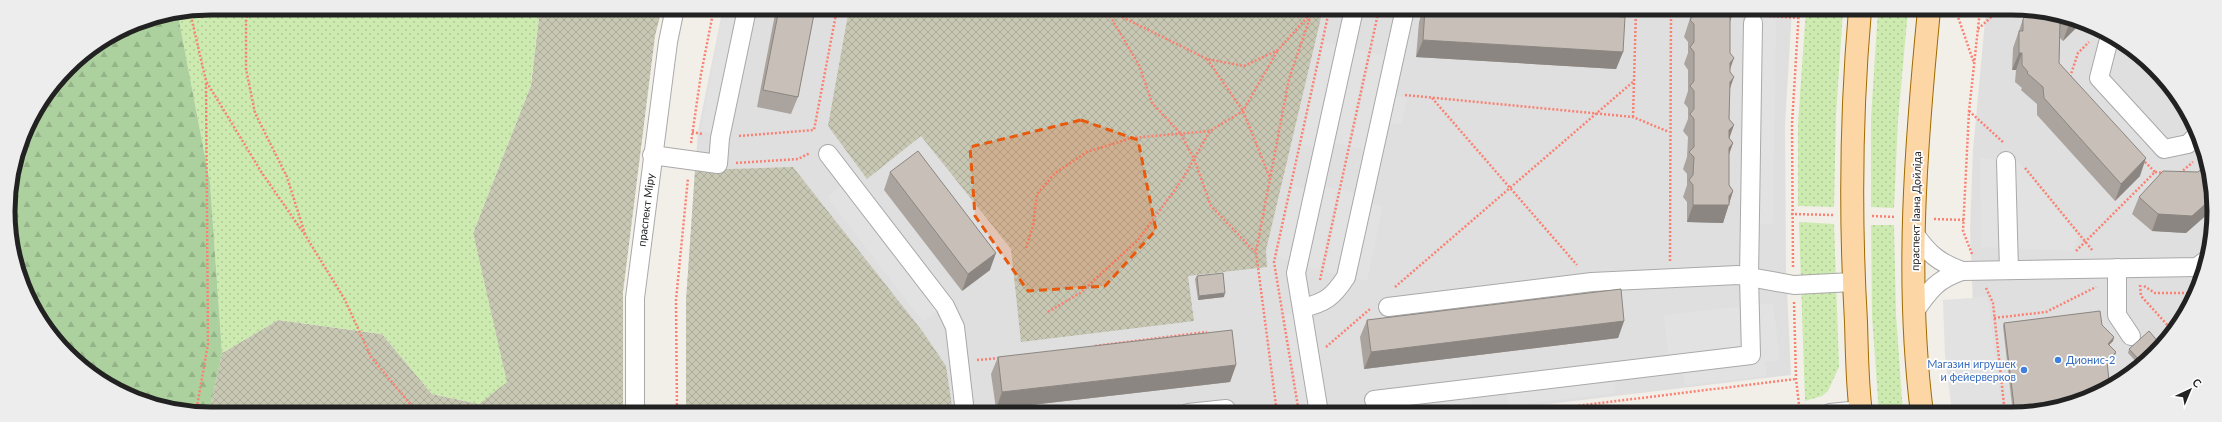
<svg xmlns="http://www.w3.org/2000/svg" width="2222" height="422" font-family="Lato,sans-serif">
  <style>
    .residential { fill: #e0dfdf }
    .construction { fill: url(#construction-cross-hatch) }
    .grass { fill: url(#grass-dots) }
    .forest { fill: url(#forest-firs) }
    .parking { fill: #e2e2e2 }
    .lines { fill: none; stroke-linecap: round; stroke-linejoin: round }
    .minor-casing { stroke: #a9a9a9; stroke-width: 20 }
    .major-casing { stroke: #a06b00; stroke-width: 24 }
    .path { stroke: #fa8072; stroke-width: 2.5; stroke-dasharray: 2 2; stroke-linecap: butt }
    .minor { stroke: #fff; stroke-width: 18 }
    .major { stroke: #fcd6a4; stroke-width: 22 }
    .wall { fill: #aba49e }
    .shaded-wall { fill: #8b8681 }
    .building { fill: #c7bfb8; stroke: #8b8681 }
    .marked { fill: #e8590c; fill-opacity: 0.2; stroke: #e8590c; stroke-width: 3; stroke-dasharray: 8 5; stroke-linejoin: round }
    .shop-dot { fill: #3f7fe0; stroke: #fff; stroke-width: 1.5 }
    .labels { text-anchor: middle; stroke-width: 3.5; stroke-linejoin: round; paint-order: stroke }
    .street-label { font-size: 11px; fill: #222; stroke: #fff }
    .shop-label { font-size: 11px; fill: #366cbe; stroke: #fff; text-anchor: start }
    .rim { fill: none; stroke: #222; stroke-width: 5 }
  </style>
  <defs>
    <pattern id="construction-cross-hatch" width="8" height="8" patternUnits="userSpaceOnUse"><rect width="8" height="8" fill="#c7c7b4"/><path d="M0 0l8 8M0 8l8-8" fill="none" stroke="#abab9a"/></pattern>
    <pattern id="grass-dots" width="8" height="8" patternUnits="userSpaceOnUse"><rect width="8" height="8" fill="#cdebb0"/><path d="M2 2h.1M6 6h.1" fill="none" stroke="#b0c997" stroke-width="1.8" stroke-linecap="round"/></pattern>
    <pattern id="forest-firs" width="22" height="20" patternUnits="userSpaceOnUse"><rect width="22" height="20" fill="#add19e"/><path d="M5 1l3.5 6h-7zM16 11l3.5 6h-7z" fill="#95b388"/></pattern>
  </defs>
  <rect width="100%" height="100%" fill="#f2efe9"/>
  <g class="residential">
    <path d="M723 8 1792 9 1785 125 1786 268 1791 375 1473 413H686V301L698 131Z"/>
    <path d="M1986 10H2037L2112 35 2172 87 2207 158 2212 237 2193 301 2154 355 2089 398 2025 414H1983L1975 354 1970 230 1973 150Z"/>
  </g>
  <g class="construction">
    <path d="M540 8H662L655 36 623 292V413L209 412 222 353 278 320 382 334 432 394 479 404 506 382 473 233 531 85Z"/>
    <path d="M849 9H1323L1266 250 1267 267 1188 276 1194 321 1021 342 1011 249 921 136 867 179 828 126Z"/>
    <path d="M793 167 923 332 946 366 953 413H686V301L695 170Z"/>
  </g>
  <g class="grass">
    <path d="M211 8H540L531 85 473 233 507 382 479 404 432 394 382 334 278 320 222 353 210 183 178 15Z"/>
    <path d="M1806 9 1843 10 1836 115 1834 207 1798 206V124Z"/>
    <path d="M1878 10H1908L1898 120 1894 208 1871 207V118Z"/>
    <path d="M1799 222 1834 224 1839 367 1828 391 1822 396 1805 401Z"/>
    <path d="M1871 225H1894L1896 315 1903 413H1879L1872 316Z"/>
  </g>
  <path class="forest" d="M178 15 210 183 222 353 209 412H185L121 393 58 345 19 276 8 198 29 121 68 67 134 23Z"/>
  <g class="parking">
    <path d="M724 8 755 9 730 137 700 131Z"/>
    <path d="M1745 9H1777L1776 14Z"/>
    <path d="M1744 18 1776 19 1773 224 1741 223Z"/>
    <path d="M1324 42 1368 51 1347 146 1332 143 1330 151 1302 144Z"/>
    <path d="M1372 52 1400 59 1392 95 1407 98 1401 125 1386 122 1379 153 1351 147Z"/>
    <path d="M1980 158 2019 162 2078 236 2073 251 1981 247Z"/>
    <path d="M854 175 951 301 923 322 827 197Z"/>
    <path d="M1309 183 1337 189 1320 270 1298 265 1277 256 1293 186 1307 189Z"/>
    <path d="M1341 190 1370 196 1368 203 1383 206 1367 281 1324 271Z"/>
    <path d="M1986 297 1989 305 2002 414 1952 413 1945 355 1943 300Z"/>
    <path d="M1773 303 1780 360 1765 362 1767 376 1685 385 1683 373 1670 374 1664 315Z"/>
    <path d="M1311 311 1327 413H1301L1285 315Z"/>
    <path d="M1612 363 1616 393 1508 406 1504 376Z"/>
    <path d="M1469 380 1473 410 1450 413H1369L1366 392Z"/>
    <path d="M1194 404 1196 413H1119Z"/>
  </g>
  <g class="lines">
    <g class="minor-casing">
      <g id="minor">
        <path d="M2114 37 2108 43 2099 78 2164 149 2188 144 2196 136"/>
        <path d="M828 154 945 306 955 327 965 413"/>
        <path d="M652 155 718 164 720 138 747 9"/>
        <path d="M2006 161 2009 270"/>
        <path d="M1915 234C1928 254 1940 263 1962 271"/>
        <path d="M2117 268V315L2131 336"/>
        <path d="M1388 307 1592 282 1738 275 1794 285 1853 282"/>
        <path d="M1302 308C1325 303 1333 297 1346 277L1405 9"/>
        <path d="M1915 311C1930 289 1938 279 1962 271L2197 267 2205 261"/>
        <path d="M1374 400 1751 355 1749 277 1753 23"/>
        <path d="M635 413V298L668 42 675 8"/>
        <path d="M1188 413 1226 409"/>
        <path d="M1319 413 1296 273 1354 9"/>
        <path d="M1830 413 1860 410"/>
      </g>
    </g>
    <g class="major-casing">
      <g id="major">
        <path d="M1860 10C1851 113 1850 218 1856 322 1857 353 1857 383 1861 413"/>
        <path d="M1922 413C1905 280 1916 143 1929 10"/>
      </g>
    </g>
    <g class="path">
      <path d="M249 8 246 21V69L255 113 287 177 305 234"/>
      <path d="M1106 9 1139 65 1152 103 1181 134 1194 159 1211 206 1255 252"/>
      <path d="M1685 9 1695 10"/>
      <path d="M1108 10 1207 59 1244 66 1278 50 1311 13"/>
      <path d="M1959 10 1958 17 1974 63"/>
      <path d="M1959 11 1980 13"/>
      <path d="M190 12 206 81 262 173 307 238 345 300 371 357 417 412"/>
      <path d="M1769 16 1798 18"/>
      <path d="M1978 29 1999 10"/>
      <path d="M1207 59 1243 111 1270 178"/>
      <path d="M2070 77 2078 53 2089 42"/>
      <path d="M1405 95 1633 117 1669 132"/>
      <path d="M1432 98 1577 265"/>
      <path d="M1969 111 2004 143"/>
      <path d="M1633 117 1636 9"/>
      <path d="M692 132 702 134"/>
      <path d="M739 136 814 130 837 9"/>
      <path d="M691 143 701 74 714 8"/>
      <path d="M736 163 798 159 810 153"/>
      <path d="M2025 168 2093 251"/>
      <path d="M2155 172 2164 173"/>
      <path d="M2180 173 2193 162"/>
      <path d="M1791 214 1833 215"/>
      <path d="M1872 216 1895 217"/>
      <path d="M1934 219 1964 220"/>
      <path d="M1026 248 1033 226 1037 194 1055 173 1087 152 1131 138 1210 131 1243 111 1278 50"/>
      <path d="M2076 251 2155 172 2142 159"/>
      <path d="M1972 254 1963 231 1969 111 1980 10"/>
      <path d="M1670 261 1671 9"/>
      <path d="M1793 267 1792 124 1799 9"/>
      <path d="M1320 280 1379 9"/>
      <path d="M2140 285 2141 296 2172 330"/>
      <path d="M2144 286 2155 293H2195"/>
      <path d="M1395 287 1634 81"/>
      <path d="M1986 288 1993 303 2005 414"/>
      <path d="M1794 302 1796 379 1800 413"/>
      <path d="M1048 312 1080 293 1138 240 1182 180 1210 131"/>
      <path d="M1994 318 2046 312 2096 287"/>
      <path d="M1095 346 1207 332"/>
      <path d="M1326 347 1370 309"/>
      <path d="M977 360 1000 358"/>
      <path d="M196 412 208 344 206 82"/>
      <path d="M677 413 676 300 688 178"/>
      <path d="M1277 413 1256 252 1289 79 1313 9"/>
      <path d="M1299 413 1274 262 1329 11"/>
      <path d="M1519 413 1796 379"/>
    </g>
    <use href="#minor" class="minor"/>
    <use href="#major" class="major"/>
  </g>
  <g class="wall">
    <path d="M776 9H815L798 97 791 114 757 107Z"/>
    <path d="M1423 9H1494L1623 52 1616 69 1416 57 1419 22Z"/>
    <path d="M1693 9H1733L1730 22 1729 138 1733 143 1729 154V185L1733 191 1723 223 1687 222V202L1683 197 1687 185V174L1683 169 1687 157 1688 137 1683 131 1688 119V108L1684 103 1688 91V70L1684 64 1688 53V42L1684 37Z"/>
    <path d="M2037 10 2080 24 2063 41 2060 38 2059 63 2140 176 2115 201 2037 115V104L2021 90 2022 88 2015 82 2016 70H2012L2013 48 2023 19 2027 15 2028 11Z"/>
    <path d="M2207 164 2211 211 2186 233 2152 231 2132 214 2139 197 2198 172Z"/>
    <path d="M890 172 990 270 962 291 884 190Z"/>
    <path d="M1197 276 1224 297 1198 300 1195 279Z"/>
    <path d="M1367 320 1624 321 1618 338 1364 369 1360 337Z"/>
    <path d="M2004 323 2102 325 2114 337 2113 341 2109 345 2116 352 2115 355 2107 363 2109 381 2025 414H2013L2003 326Z"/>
    <path d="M2129 349 2154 355 2139 365 2128 353Z"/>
    <path d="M998 357 1236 365 1230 382 996 409 991 374Z"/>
  </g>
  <g class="shaded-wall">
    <path d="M1734 10 1728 27 1730 15Z"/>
    <path d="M2063 19 2057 35 2060 21Z"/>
    <path d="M2072 21 2080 24 2063 41 2069 24Z"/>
    <path d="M1423 40 1623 52 1616 69 1416 57Z"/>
    <path d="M2019 53H2022L2016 70H2012Z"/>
    <path d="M1734 58 1728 75 1730 63Z"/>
    <path d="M1734 77 1728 94 1730 82Z"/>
    <path d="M1734 125 1728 142 1729 130Z"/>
    <path d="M1733 143 1727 160 1729 148Z"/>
    <path d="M2146 158 2140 176 2115 201 2121 184Z"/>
    <path d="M1733 191 1723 223 1687 222 1693 205 1729 196Z"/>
    <path d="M2210 200 2211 211 2186 233 2152 231 2158 214Z"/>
    <path d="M996 253 990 270 962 291 968 274Z"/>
    <path d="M1225 293 1224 297 1198 300 1199 296Z"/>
    <path d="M1624 321 1618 338 1364 369 1371 352Z"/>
    <path d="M2114 337 2113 341 2107 347 2108 344Z"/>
    <path d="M2116 352 2115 355 2105 365 2107 361Z"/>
    <path d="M1236 365 1230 382 996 409 1002 392Z"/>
  </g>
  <g class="building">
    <path d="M779 9H815L798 97 763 90Z"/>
    <path d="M1425 9H1494L1625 17 1623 52 1423 40Z"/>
    <path d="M1694 9H1733L1734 10 1730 15V53L1734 58 1730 63V72L1734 77 1730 82 1729 119 1734 125 1729 130V138L1733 143 1729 148V185L1733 191 1729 196V205H1693V185L1689 180 1693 175 1694 157 1689 152 1694 147V119L1690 114 1694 109V91L1690 86 1694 81V52L1690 47 1694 42V24L1690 20 1694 14Z"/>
    <path d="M2030 10H2037L2063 18 2060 21 2059 63 2146 158 2121 184 2044 98 2043 87 2027 73 2028 72 2022 65V53H2019V31H2023V19L2030 12 2028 11Z"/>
    <path d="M2064 19 2072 21 2069 24Z"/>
    <path d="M918 151 996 253 968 274 890 172Z"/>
    <path d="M2207 164 2210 200 2192 216 2158 214 2139 197 2163 171 2198 172Z"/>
    <path d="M1223 273 1225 293 1199 296 1197 276Z"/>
    <path d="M1621 289 1624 321 1371 352 1367 320Z"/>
    <path d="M2100 311 2102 325 2114 337 2108 344 2116 352 2107 361 2109 381 2111 383 2089 398 2025 414H2015L2004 323Z"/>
    <path d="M1232 330 1236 365 1002 392 998 357Z"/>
    <path d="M2149 331 2161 345 2154 355 2142 363 2129 349Z"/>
  </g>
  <path class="marked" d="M1081 120 1138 140 1156 230 1105 286 1028 291 975 216 970 147Z"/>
  <g class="shop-dot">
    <circle cx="2058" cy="360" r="4"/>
    <circle cx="2024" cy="370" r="4"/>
  </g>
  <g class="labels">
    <g class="street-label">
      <text transform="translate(646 210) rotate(-83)" y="4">праспект Міру</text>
      <text transform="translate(1916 211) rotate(-89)" y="4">праспект Іаана Дойліда</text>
    </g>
    <g class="shop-label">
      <text x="2066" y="364">Дионис-2</text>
      <text x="2016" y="368" text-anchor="end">Магазин игрушек<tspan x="2016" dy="13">и фейерверков</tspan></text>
    </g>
  </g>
  <path d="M0 0H2222V422H0ZM211 15H2011A196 196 0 0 1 2207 211V211A196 196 0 0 1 2011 407H211A196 196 0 0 1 15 211V211A196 196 0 0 1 211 15Z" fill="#ededed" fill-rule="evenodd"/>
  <path class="rim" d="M211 15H2011A196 196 0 0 1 2207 211V211A196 196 0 0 1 2011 407H211A196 196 0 0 1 15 211V211A196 196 0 0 1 211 15Z"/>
  <g transform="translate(2190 390) rotate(44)" stroke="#ffffff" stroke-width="3" paint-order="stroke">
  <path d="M0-3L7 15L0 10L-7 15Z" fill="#222222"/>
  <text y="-6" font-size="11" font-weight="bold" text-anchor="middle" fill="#222222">С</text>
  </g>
</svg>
